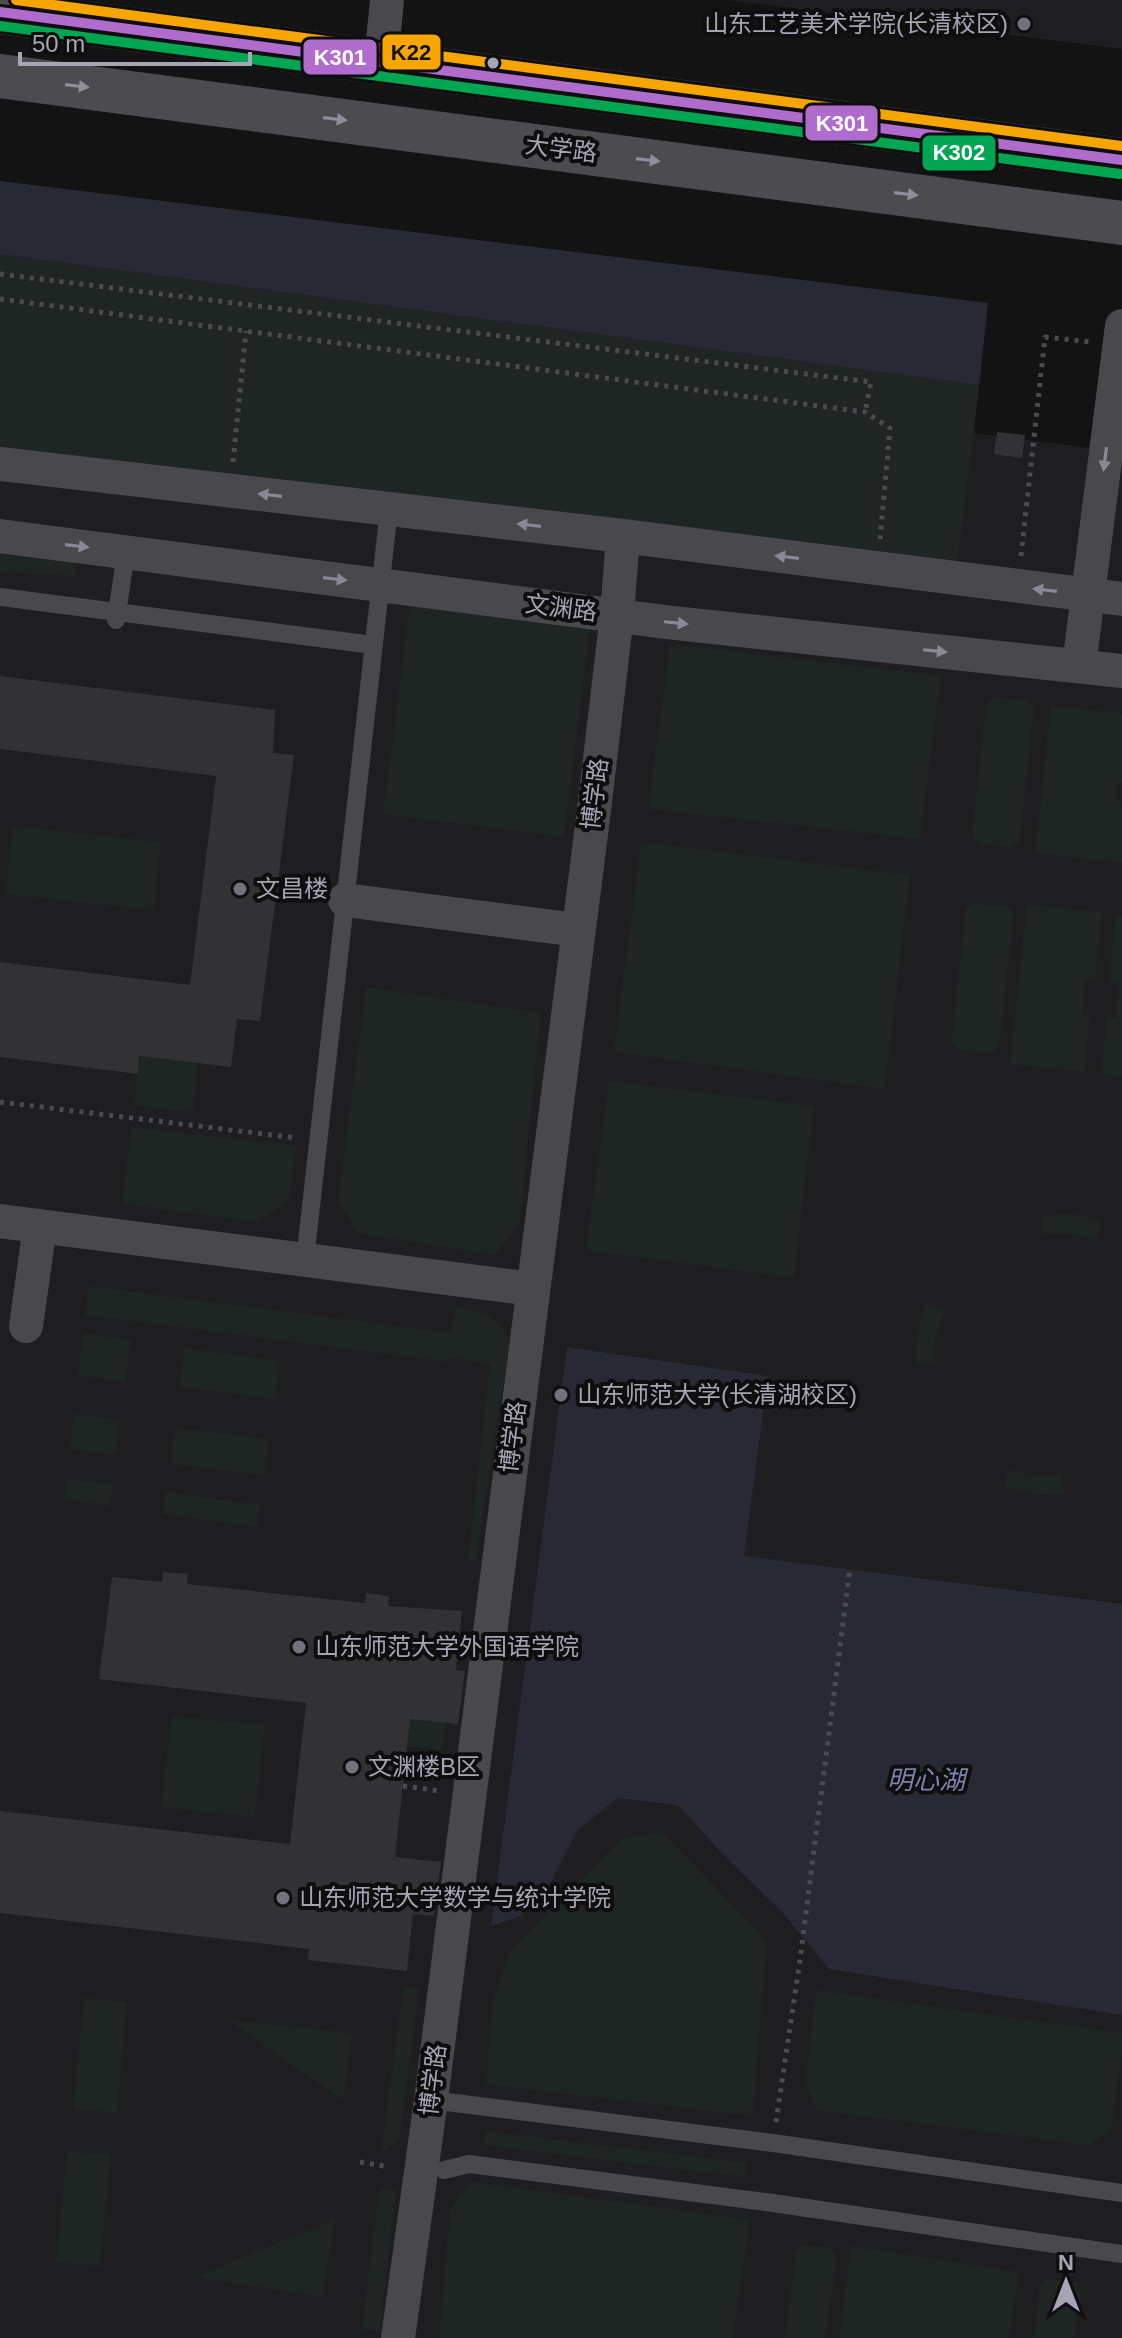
<svg xmlns="http://www.w3.org/2000/svg" width="1122" height="2338" font-family="Arial,'Noto Sans SC',sans-serif">
  <style>
    .built { fill: #1e1d1f }
    .green { fill: #1f2523 }
    .water { fill: #282934 }
    .building { fill: #323234 }
    .lines { fill: none; stroke-linecap: round; stroke-linejoin: round }
    .path { stroke: #4b4b4f; stroke-width: 5; stroke-dasharray: 4 6; stroke-linecap: butt }
    .lane { stroke: #49494d; stroke-width: 18 }
    .street { stroke: #49494d; stroke-width: 34 }
    .primary { stroke: #4c4b50; stroke-width: 44 }
    .bus-1-casing { stroke: #0e0e0f; stroke-width: 16 }
    .bus-2-casing { stroke: #0e0e0f; stroke-width: 16 }
    .bus-3-casing { stroke: #0e0e0f; stroke-width: 16 }
    .bus-1 { stroke: #b06ccc; stroke-width: 10 }
    .bus-2 { stroke: #00a651; stroke-width: 10 }
    .bus-3 { stroke: #f7a600; stroke-width: 10 }
    .oneway { fill: #908e9b }
    .oneway2 { fill: #8b8995 }
    .poi-dot { fill: #73727c; stroke: #0e0e0f; stroke-width: 3 }
    .bus-dot { fill: #a7a5b4; stroke: #0e0e0f; stroke-width: 3 }
    .labels { text-anchor: middle; stroke-width: 8; stroke-linejoin: round; paint-order: stroke }
    .poi-label { font-size: 24px; fill: #a7a5b4; stroke: #0e0e0f; text-anchor: start }
    .street-label { font-size: 24px; fill: #a7a5b4; stroke: #0e0e0f }
    .water-label { font-size: 26px; font-style: italic; fill: #7e83ad; stroke: #0e0e0f }
    .line-badge { stroke: #0e0e0f; stroke-width: 3 }
    .badge-label { font-size: 22px; text-anchor: middle; font-weight: bold; fill: #fff }
    .pale-badge-label { font-size: 22px; text-anchor: middle; font-weight: bold; fill: #111 }
  </style>
  <rect width="100%" height="100%" fill="#131314"/>
  <g class="built">
    <path d="M728 0H1122V49Z"/>
    <path d="M0 181 988 303 974 433 1122 452V2338H0Z"/>
  </g>
  <g class="green">
    <path d="M0 254 979 385 958 562 0 447Z"/>
    <path d="M0 536 82 550 74 576 0 572Z"/>
    <path d="M411 596 591 618 564 837 383 814Z"/>
    <path d="M670 644 941 676 920 839 648 809Z"/>
    <path d="M994 698 1029 700 1034 708 1020 841 1011 847 979 844 972 836 986 703Z"/>
    <path d="M1051 706 1122 713V781L1116 788V798L1122 806V863L1035 853Z"/>
    <path d="M13 826 161 842 154 910 5 894Z"/>
    <path d="M641 842 910 875 885 1089 614 1052Z"/>
    <path d="M974 904 1008 906 1014 913 999 1047 991 1053 959 1050 951 1042 966 908Z"/>
    <path d="M1027 905 1102 912 1095 980H1085L1082 1014 1090 1015 1085 1072 1010 1064Z"/>
    <path d="M1116 914 1122 915V1076L1101 1074 1107 1017 1116 1018 1119 984 1109 982Z"/>
    <path d="M366 987 541 1013 520 1222 496 1255 357 1233 338 1200Z"/>
    <path d="M139 1056 198 1063 193 1112 134 1105Z"/>
    <path d="M609 1081 814 1106 794 1278 586 1250Z"/>
    <path d="M131 1127 296 1146 289 1201 259 1222 122 1204Z"/>
    <path d="M1065 1214 1082 1215 1102 1223 1096 1241C1077 1233 1063 1232 1042 1235V1216Z"/>
    <path d="M89 1286 451 1333 455 1307C485 1313 496 1312 510 1341L476 1562 468 1561 490 1364 450 1358 449 1362 85 1315Z"/>
    <path d="M926 1304 945 1311C935 1330 934 1344 936 1365H917C916 1342 918 1326 926 1304Z"/>
    <path d="M83 1333 131 1340 125 1382 78 1375Z"/>
    <path d="M184 1348 280 1361 275 1399 180 1387Z"/>
    <path d="M74 1414 120 1420 116 1455 70 1449Z"/>
    <path d="M175 1428 269 1439 264 1475 171 1464Z"/>
    <path d="M1008 1468C1028 1476 1042 1479 1062 1475L1064 1494C1041 1497 1025 1494 1004 1486Z"/>
    <path d="M66 1479 113 1485 110 1506 64 1499Z"/>
    <path d="M166 1492 260 1505 257 1527 163 1514Z"/>
    <path d="M172 1716 265 1725 255 1817 161 1807Z"/>
    <path d="M410 1719 446 1723 442 1750 407 1747Z"/>
    <path d="M663 1832 767 1942 753 2116 486 2084 492 2005 508 1954 622 1838Z"/>
    <path d="M403 1988 419 1989 400 2137 392 2147 381 2153Z"/>
    <path d="M816 1990 1122 2033V2052L1111 2132 1087 2145 816 2110 805 2082Z"/>
    <path d="M84 1998 127 2002 117 2113 73 2109Z"/>
    <path d="M228 2020 353 2033 343 2101Z"/>
    <path d="M486 2131 746 2163 745 2177 484 2145Z"/>
    <path d="M67 2151 111 2155 100 2266 56 2262Z"/>
    <path d="M474 2182 750 2220 733 2338H439L450 2212 461 2191Z"/>
    <path d="M379 2188 396 2190 380 2331 362 2329Z"/>
    <path d="M335 2219 323 2297 195 2277Z"/>
    <path d="M801 2245 832 2248 837 2257 825 2338H785L796 2252Z"/>
    <path d="M851 2246 1019 2272 1009 2338H839Z"/>
    <path d="M1045 2279 1076 2282 1081 2291 1074 2338H1034L1040 2285Z"/>
  </g>
  <g class="water">
    <path d="M0 181 988 303 979 385 0 254Z"/>
    <path d="M567 1347 768 1376 744 1556 1122 1604V2015L829 1969 781 1911 726 1858 678 1805 617 1798 577 1831 549 1886 521 1916 491 1926Z"/>
  </g>
  <g class="building">
    <path d="M997 432 1025 435 1022 458 994 454Z"/>
    <path d="M0 676 275 710 273 753 294 755 260 1021 237 1019 231 1067 139 1056 138 1074 0 1057V962L190 985 216 776 0 749Z"/>
    <path d="M163 1572 188 1574 187 1584 365 1603 366 1593 389 1596 388 1606 462 1611 456 1670 465 1671 458 1724 410 1719 395 1857 441 1862 434 1916 413 1914 407 1971 308 1960 309 1949 0 1913V1811L290 1844 306 1703 99 1679 112 1577 162 1582Z"/>
  </g>
  <g class="lines">
    <g class="path">
      <path d="M0 274 871 382 865 412"/>
      <path d="M0 299 865 412 890 428 880 539"/>
      <path d="M233 462 246 331"/>
      <path d="M1021 556 1045 337 1091 342"/>
      <path d="M0 1102 297 1138"/>
      <path d="M403 1786 441 1791"/>
      <path d="M776 2122 800 1960 850 1568"/>
      <path d="M360 2162 384 2166"/>
    </g>
    <g class="lane">
      <path d="M0 597 373 645"/>
      <path d="M116 620 126 553"/>
      <path d="M305 1260 389 509"/>
      <path d="M431 2100 773 2143 1122 2193"/>
      <path d="M444 2170 469 2164 766 2202 1122 2254"/>
    </g>
    <g class="street">
      <path d="M381 62 387 0"/>
      <path d="M0 464 623 536 1122 599"/>
      <path d="M0 536 665 622 1122 671"/>
      <path d="M1079 666 1122 326"/>
      <path d="M345 900 577 930"/>
      <path d="M0 1221 532 1289"/>
      <path d="M26 1326 40 1226"/>
      <path d="M398 2338 431 2100 594 810 617 615 623 536"/>
    </g>
    <g class="primary">
      <path d="M0 12 1122 160"/>
      <path d="M0 76 1122 223"/>
    </g>
    <g class="bus-1-casing">
      <path id="bus-1" d="M0 12 1122 160"/>
    </g>
    <g class="bus-2-casing">
      <path id="bus-2" d="M0 26 1120 174"/>
    </g>
    <g class="bus-3-casing">
      <path id="bus-3" d="M16 0 1122 146"/>
    </g>
    <use href="#bus-1" class="bus-1"/>
    <use href="#bus-2" class="bus-2"/>
    <use href="#bus-3" class="bus-3"/>
  </g>
  <defs><path id="oneway-solid" d="M-6-.8H1V-3.2L6.5 0L1 3.2V.8H-6Z" transform="scale(2)"/></defs>
  <g class="oneway">
    <use href="#oneway-solid" transform="translate(77 86) rotate(7)"/>
    <use href="#oneway-solid" transform="translate(335 119) rotate(7)"/>
    <use href="#oneway-solid" transform="translate(648 160) rotate(7)"/>
    <use href="#oneway-solid" transform="translate(906 194) rotate(7)"/>
  </g>
  <g class="oneway2">
    <use href="#oneway-solid" transform="translate(1105 459) rotate(97)"/>
    <use href="#oneway-solid" transform="translate(270 495) rotate(-173)"/>
    <use href="#oneway-solid" transform="translate(529 525) rotate(-173)"/>
    <use href="#oneway-solid" transform="translate(77 546) rotate(7)"/>
    <use href="#oneway-solid" transform="translate(787 557) rotate(-173)"/>
    <use href="#oneway-solid" transform="translate(335 579) rotate(7)"/>
    <use href="#oneway-solid" transform="translate(1045 590) rotate(-173)"/>
    <use href="#oneway-solid" transform="translate(676 623) rotate(6)"/>
    <use href="#oneway-solid" transform="translate(935 651) rotate(6)"/>
  </g>
  <g class="poi-dot">
    <circle cx="1024" cy="24" r="8"/>
    <circle cx="240" cy="889" r="8"/>
    <circle cx="561" cy="1395" r="8"/>
    <circle cx="299" cy="1647" r="8"/>
    <circle cx="352" cy="1767" r="8"/>
    <circle cx="283" cy="1898" r="8"/>
  </g>
  <circle class="bus-dot" cx="493" cy="63" r="7"/>
  <g class="labels">
    <g class="poi-label">
      <text x="1008" y="32" text-anchor="end">山东工艺美术学院(长清校区)</text>
      <text x="256" y="897">文昌楼</text>
      <text x="577" y="1403">山东师范大学(长清湖校区)</text>
      <text x="315" y="1655">山东师范大学外国语学院</text>
      <text x="368" y="1775">文渊楼B区</text>
      <text x="299" y="1906">山东师范大学数学与统计学院</text>
    </g>
    <g class="street-label">
      <text transform="translate(561 149) rotate(7)" y="8">大学路</text>
      <text transform="translate(561 608) rotate(7)" y="8">文渊路</text>
      <text transform="translate(595 794) rotate(-83)" y="8">博学路</text>
      <text transform="translate(513 1437) rotate(-83)" y="8">博学路</text>
      <text transform="translate(433 2080) rotate(-83)" y="8">博学路</text>
    </g>
    <g class="water-label">
      <text x="926" y="1789">明心湖</text>
    </g>
  </g>
  <g class="line-badge">
    <rect x="381" y="33" width="61" height="38" rx="8" fill="#f7a600"/>
    <rect x="302" y="38" width="76" height="38" rx="8" fill="#b06ccc"/>
    <rect x="804" y="104" width="75" height="38" rx="8" fill="#b06ccc"/>
    <rect x="921" y="134" width="76" height="38" rx="8" fill="#00a651"/>
  </g>
  <g class="badge-label">
    <text x="340" y="65">K301</text>
    <text x="842" y="131">K301</text>
    <text x="959" y="160">K302</text>
  </g>
  <g class="pale-badge-label">
    <text x="411" y="60">K22</text>
  </g>
  <g transform="translate(1066 2282)" stroke="#0e0e0f" stroke-width="6" paint-order="stroke">
  <path d="M0-6L14 30L0 20L-14 30Z" fill="#a7a5b4"/>
  <text y="-12" font-size="22" font-weight="bold" text-anchor="middle" fill="#a7a5b4">N</text>
  </g>
  <path d="M20 52v12h230v-12" fill="none" stroke="#a7a5b4" stroke-width="4"/>
  <text x="32" y="52" font-size="24" fill="#a7a5b4" stroke="#0e0e0f" stroke-width="6" paint-order="stroke">50 m</text>
</svg>
